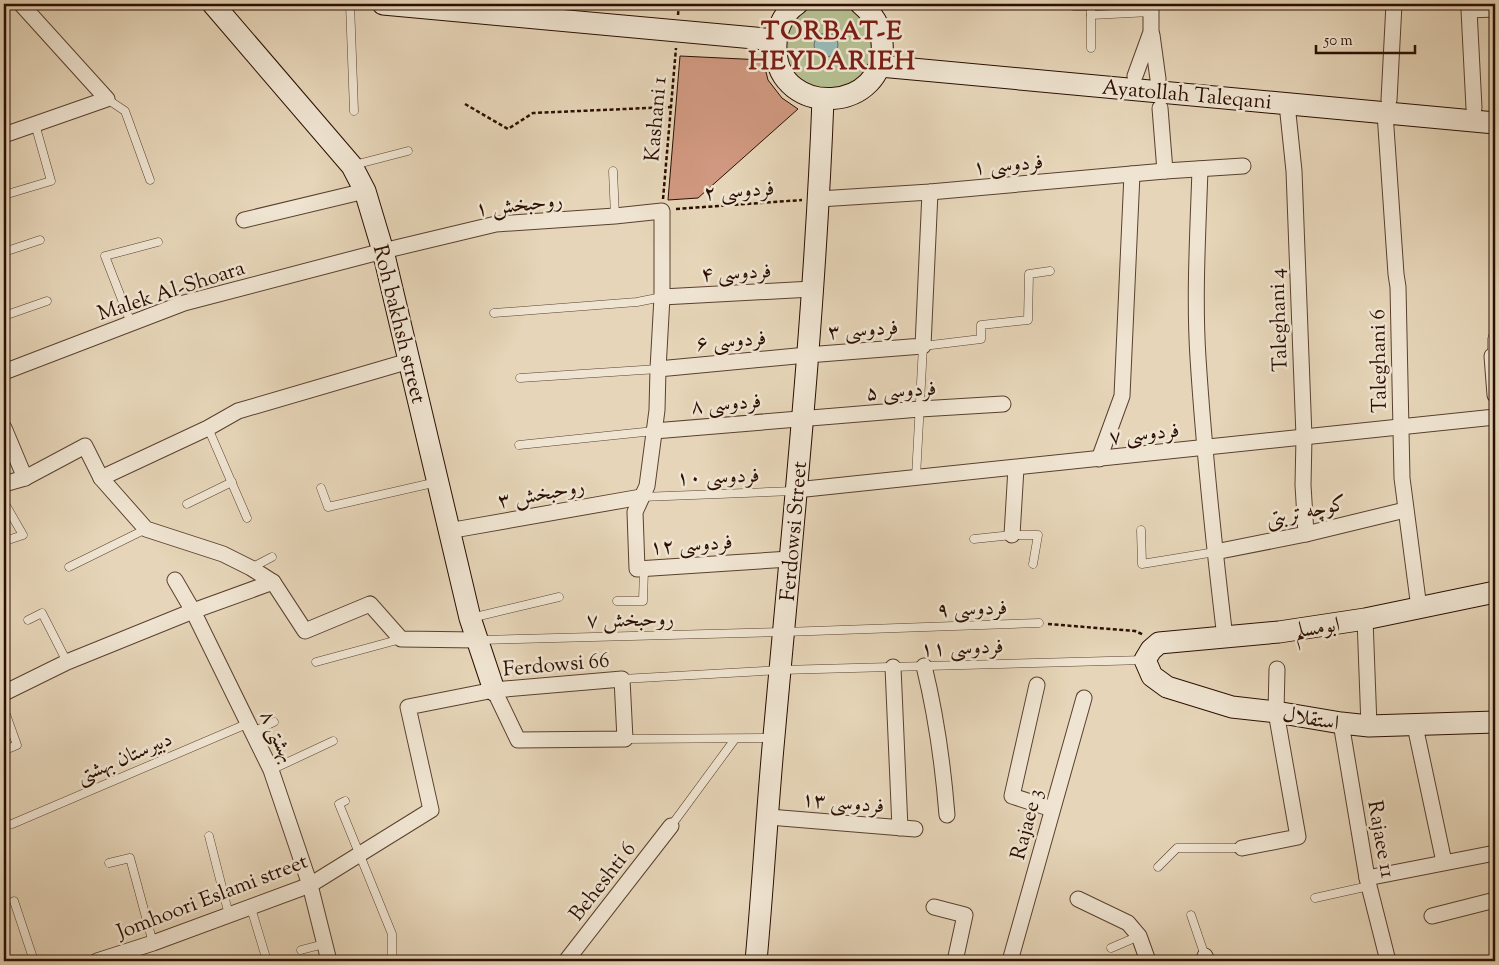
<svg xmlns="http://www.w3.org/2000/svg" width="1499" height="965" font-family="'Sorts Mill Goudy',Amiri,serif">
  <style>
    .green { fill: #b4bd8f; stroke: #706648 }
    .water { fill: #97b8b4; stroke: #6c746c }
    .building { fill: #d09880; stroke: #2b0e01 }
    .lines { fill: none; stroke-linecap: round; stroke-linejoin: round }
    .lane-casing { stroke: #5a402f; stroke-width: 9 }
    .street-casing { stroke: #5a402f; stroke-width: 17 }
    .secondary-casing { stroke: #2b0e01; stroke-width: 23 }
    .path { stroke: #2b0e01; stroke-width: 2.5; stroke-dasharray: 4 2.5; stroke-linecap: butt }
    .lane { stroke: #efe4d1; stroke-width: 8 }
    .street { stroke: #efe4d1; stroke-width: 15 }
    .secondary { stroke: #efe4d1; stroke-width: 21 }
    .labels { text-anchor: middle; stroke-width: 5; stroke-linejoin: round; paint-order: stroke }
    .street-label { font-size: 21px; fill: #2b0e01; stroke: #efe4d1 }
    .district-label { font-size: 26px; font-weight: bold; letter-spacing: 1px; fill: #7a1f14; stroke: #efe4d1 }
  </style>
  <rect width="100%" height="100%" fill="#e6d5b8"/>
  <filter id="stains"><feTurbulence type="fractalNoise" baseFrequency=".004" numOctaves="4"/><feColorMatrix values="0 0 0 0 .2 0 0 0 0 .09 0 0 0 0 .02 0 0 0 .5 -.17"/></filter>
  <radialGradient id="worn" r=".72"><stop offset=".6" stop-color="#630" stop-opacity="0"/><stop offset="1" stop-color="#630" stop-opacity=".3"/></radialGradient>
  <path class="green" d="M808 4H849L864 14 877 51 858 86 820 95 787 73 782 34 792 16Z"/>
  <circle class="water" cx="826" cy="45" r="12"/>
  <path class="building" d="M680 56 763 60 768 80 782 98 798 109 698 198 668 200Z"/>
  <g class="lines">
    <g class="lane-casing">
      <g id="lane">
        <path d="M350 4 354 111"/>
        <path d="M1074 6H1091"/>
        <path d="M1091 15 1151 12"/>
        <path d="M1091 48V4"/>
        <path d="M107 99 125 111 150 180"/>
        <path d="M354 165 408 151"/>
        <path d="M613 171 615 216"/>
        <path d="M4 195 51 181 35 124"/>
        <path d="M4 252 40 240"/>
        <path d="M494 313 637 302 662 297"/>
        <path d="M4 316 47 301"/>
        <path d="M131 323 105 256 158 242"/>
        <path d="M1492 356V339L1495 330"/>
        <path d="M520 378 658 369"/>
        <path d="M208 428 247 518"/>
        <path d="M519 445 654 431"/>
        <path d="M916 477 923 346 981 339V325L1028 320 1029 274 1050 271"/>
        <path d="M321 488 328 507 437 482"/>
        <path d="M641 497 794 491"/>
        <path d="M4 502 23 535 11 539"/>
        <path d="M187 504 232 482"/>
        <path d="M1141 530 1142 564 1215 552"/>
        <path d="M974 539 1012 535H1038L1033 564"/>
        <path d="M69 567 146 529"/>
        <path d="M251 568 272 557"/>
        <path d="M617 601H643L644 569"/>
        <path d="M471 618 559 597"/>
        <path d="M28 620 42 613 67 662"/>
        <path d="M479 640 784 632 1039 623"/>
        <path d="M316 662 401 639"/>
        <path d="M622 679 781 670 1145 660"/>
        <path d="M4 709 17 745 5 750"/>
        <path d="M253 732 274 722"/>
        <path d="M625 739 773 738"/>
        <path d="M271 770 333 741"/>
        <path d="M345 801 339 804 392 934V961"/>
        <path d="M12 824 249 723"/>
        <path d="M671 826 735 739"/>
        <path d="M209 836 229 915"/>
        <path d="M109 863 130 858 153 943"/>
        <path d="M1158 867 1177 848H1242"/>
        <path d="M1315 898 1369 886"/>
        <path d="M14 901 34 961"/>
        <path d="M251 908 267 961"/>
        <path d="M1191 915 1205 956"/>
        <path d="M1111 948 1139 936"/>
        <path d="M301 950 324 944"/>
      </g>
    </g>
    <g class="street-casing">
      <g id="street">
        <path d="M1152 35 1158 79V91"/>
        <path d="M1135 76 1151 32V4"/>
        <path d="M1389 100 1394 4"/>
        <path d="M1287 104 1294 171 1304 437 1303 485 1306 534"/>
        <path d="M1160 108 1165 171"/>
        <path d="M1474 108 1469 10 1495 9"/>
        <path d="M1385 113 1396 274 1398 287 1402 478 1419 608"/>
        <path d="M4 135 107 99 21 4"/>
        <path d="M1200 169C1198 231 1194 296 1198 358 1204 452 1214 545 1225 638"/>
        <path d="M819 199 930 192 1165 171 1243 166"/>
        <path d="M244 220 365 191"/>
        <path d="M662 297 812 289"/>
        <path d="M1492 356 1495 395"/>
        <path d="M658 369 807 355 923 346 930 192"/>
        <path d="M4 372 184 303 383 251 496 224 615 216 662 211V297L658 369 657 410 647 486 635 512 637 569 790 559"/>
        <path d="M4 428 25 478 85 446 101 478 146 529 223 554 251 568 273 582 305 631 370 604 401 639 477 640"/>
        <path d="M654 431 920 409 1003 404"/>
        <path d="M1099 459 1122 396 1132 174"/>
        <path d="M101 478 208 428 238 411 409 361"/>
        <path d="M4 484 25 478"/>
        <path d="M796 490 1495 417"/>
        <path d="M448 531 641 497"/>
        <path d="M1012 535 1016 468"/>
        <path d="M1215 552 1306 534 1405 510"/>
        <path d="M273 582 193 611 271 770 310 885 329 961"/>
        <path d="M1365 619 1369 726"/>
        <path d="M924 666C936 715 943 765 947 815"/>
        <path d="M893 667 900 828"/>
        <path d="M1037 685 1012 796 1052 809"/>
        <path d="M4 693 67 662 193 611 175 580"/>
        <path d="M1341 723 1367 878 1388 961"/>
        <path d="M1415 726 1444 862"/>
        <path d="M769 817 915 829"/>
        <path d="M1242 848 1298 837 1276 712 1277 669"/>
        <path d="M1367 878 1495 853"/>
        <path d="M1078 899 1128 923 1139 936 1148 961"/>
        <path d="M934 907 965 915 955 961"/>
        <path d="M1432 916 1495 900"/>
        <path d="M1205 956 1207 961"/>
        <path d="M97 961 153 943 310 885 431 810 408 707 494 690 622 679 625 739 518 740 494 690"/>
        <path d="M566 961 671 826"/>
        <path d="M1010 961 1084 698"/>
      </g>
    </g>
    <g class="secondary-casing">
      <g id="secondary">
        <path d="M213 4 352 166 365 191 383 251 470 618 494 690"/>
        <path d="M383 4 776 40"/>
        <path d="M797 4C782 14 775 32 776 50 778 118 888 114 882 42 880 26 874 15 861 4"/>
        <path d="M880 66 1495 123"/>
        <path d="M1495 592 1365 619 1279 632 1159 643 1151 650 1145 660 1152 676 1167 687 1232 707 1276 712 1341 723 1369 726 1495 722"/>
        <path d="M756 961C763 886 767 811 774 736 793 524 815 312 823 99"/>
      </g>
    </g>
    <g class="path">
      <path d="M678 15 679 4"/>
      <path d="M465 104 508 129 533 113 671 107"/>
      <path d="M663 199 676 48"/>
      <path d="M676 209 802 200"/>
      <path d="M1048 624 1135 631 1144 635"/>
    </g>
    <use href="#lane" class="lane"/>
    <use href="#street" class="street"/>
    <use href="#secondary" class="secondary"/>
  </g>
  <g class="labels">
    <g class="street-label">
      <text transform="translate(1187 94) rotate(5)" y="7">Ayatollah Taleqani</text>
      <text transform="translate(655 119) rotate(-85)" y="7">Kashani 1</text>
      <text transform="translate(1008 164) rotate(-5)" y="7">فردوسی ۱</text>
      <text transform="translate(739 190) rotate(-4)" y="7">فردوسی ۲</text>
      <text transform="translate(519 204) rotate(-6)" y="7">روحبخش ۱</text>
      <text transform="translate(736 272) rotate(-3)" y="7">فردوسی ۴</text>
      <text transform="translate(171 290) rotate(-18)" y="7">Malek Al-Shoara</text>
      <text transform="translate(1278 320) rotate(-92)" y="7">Taleghani 4</text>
      <text transform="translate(400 324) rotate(76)" y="7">Roh bakhsh street</text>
      <text transform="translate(863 329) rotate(-4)" y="7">فردوسی ۳</text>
      <text transform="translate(731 340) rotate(-5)" y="7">فردوسی ۶</text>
      <text transform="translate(1378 361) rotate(-91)" y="7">Taleghani 6</text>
      <text transform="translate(901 390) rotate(-4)" y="7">فردوسی ۵</text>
      <text transform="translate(726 403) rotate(-5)" y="7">فردوسی ۸</text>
      <text transform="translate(1144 433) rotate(-6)" y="7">فردوسی ۷</text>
      <text transform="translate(718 476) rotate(-2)" y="7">فردوسی ۱۰</text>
      <text transform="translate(541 493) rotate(-10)" y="7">روحبخش ۳</text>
      <text transform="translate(1306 511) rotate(-13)" y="7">کوچه تربتی</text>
      <text transform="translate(793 531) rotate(-85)" y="7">Ferdowsi Street</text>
      <text transform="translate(691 544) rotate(-4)" y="7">فردوسی ۱۲</text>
      <text transform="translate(972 608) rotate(-2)" y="7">فردوسی ۹</text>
      <text transform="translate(630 619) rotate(-1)" y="7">روحبخش ۷</text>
      <text transform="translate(1317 627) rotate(-9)" y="7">ابومسلم</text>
      <text transform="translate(962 647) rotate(-2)" y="7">فردوسی ۱۱</text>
      <text transform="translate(556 664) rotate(-5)" y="7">Ferdowsi 66</text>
      <text transform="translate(1311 718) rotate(10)" y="7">استقلال</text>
      <text transform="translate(278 736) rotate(65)" y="7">بهشتی ۸</text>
      <text transform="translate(124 757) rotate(-23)" y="7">دبیرستان بهشتی</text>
      <text transform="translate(843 802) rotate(5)" y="7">فردوسی ۱۳</text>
      <text transform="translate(1026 824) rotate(-75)" y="7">Rajaee 3</text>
      <text transform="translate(1382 839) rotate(80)" y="7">Rajaee 11</text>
      <text transform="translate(602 881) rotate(-52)" y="7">Beheshti 6</text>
      <text transform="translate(212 896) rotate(-21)" y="7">Jomhoori Eslami street</text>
    </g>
    <g class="district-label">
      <text x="832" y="39">TORBAT-E<tspan x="832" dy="30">HEYDARIEH</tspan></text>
    </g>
  </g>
  <rect width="1499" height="965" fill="none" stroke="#e6d5b8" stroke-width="20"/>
  <rect x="5" y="5" width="1489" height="955" fill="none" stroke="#2b0e01" stroke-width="2.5"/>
  <rect x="10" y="10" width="1479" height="945" fill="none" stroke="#2b0e01"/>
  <path d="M1316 45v8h99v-8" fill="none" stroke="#2b0e01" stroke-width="2.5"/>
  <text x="1324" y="45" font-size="15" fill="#2b0e01" stroke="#efe4d1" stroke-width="4" paint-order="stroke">50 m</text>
  <rect width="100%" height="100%" filter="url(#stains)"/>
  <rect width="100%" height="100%" fill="url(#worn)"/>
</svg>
